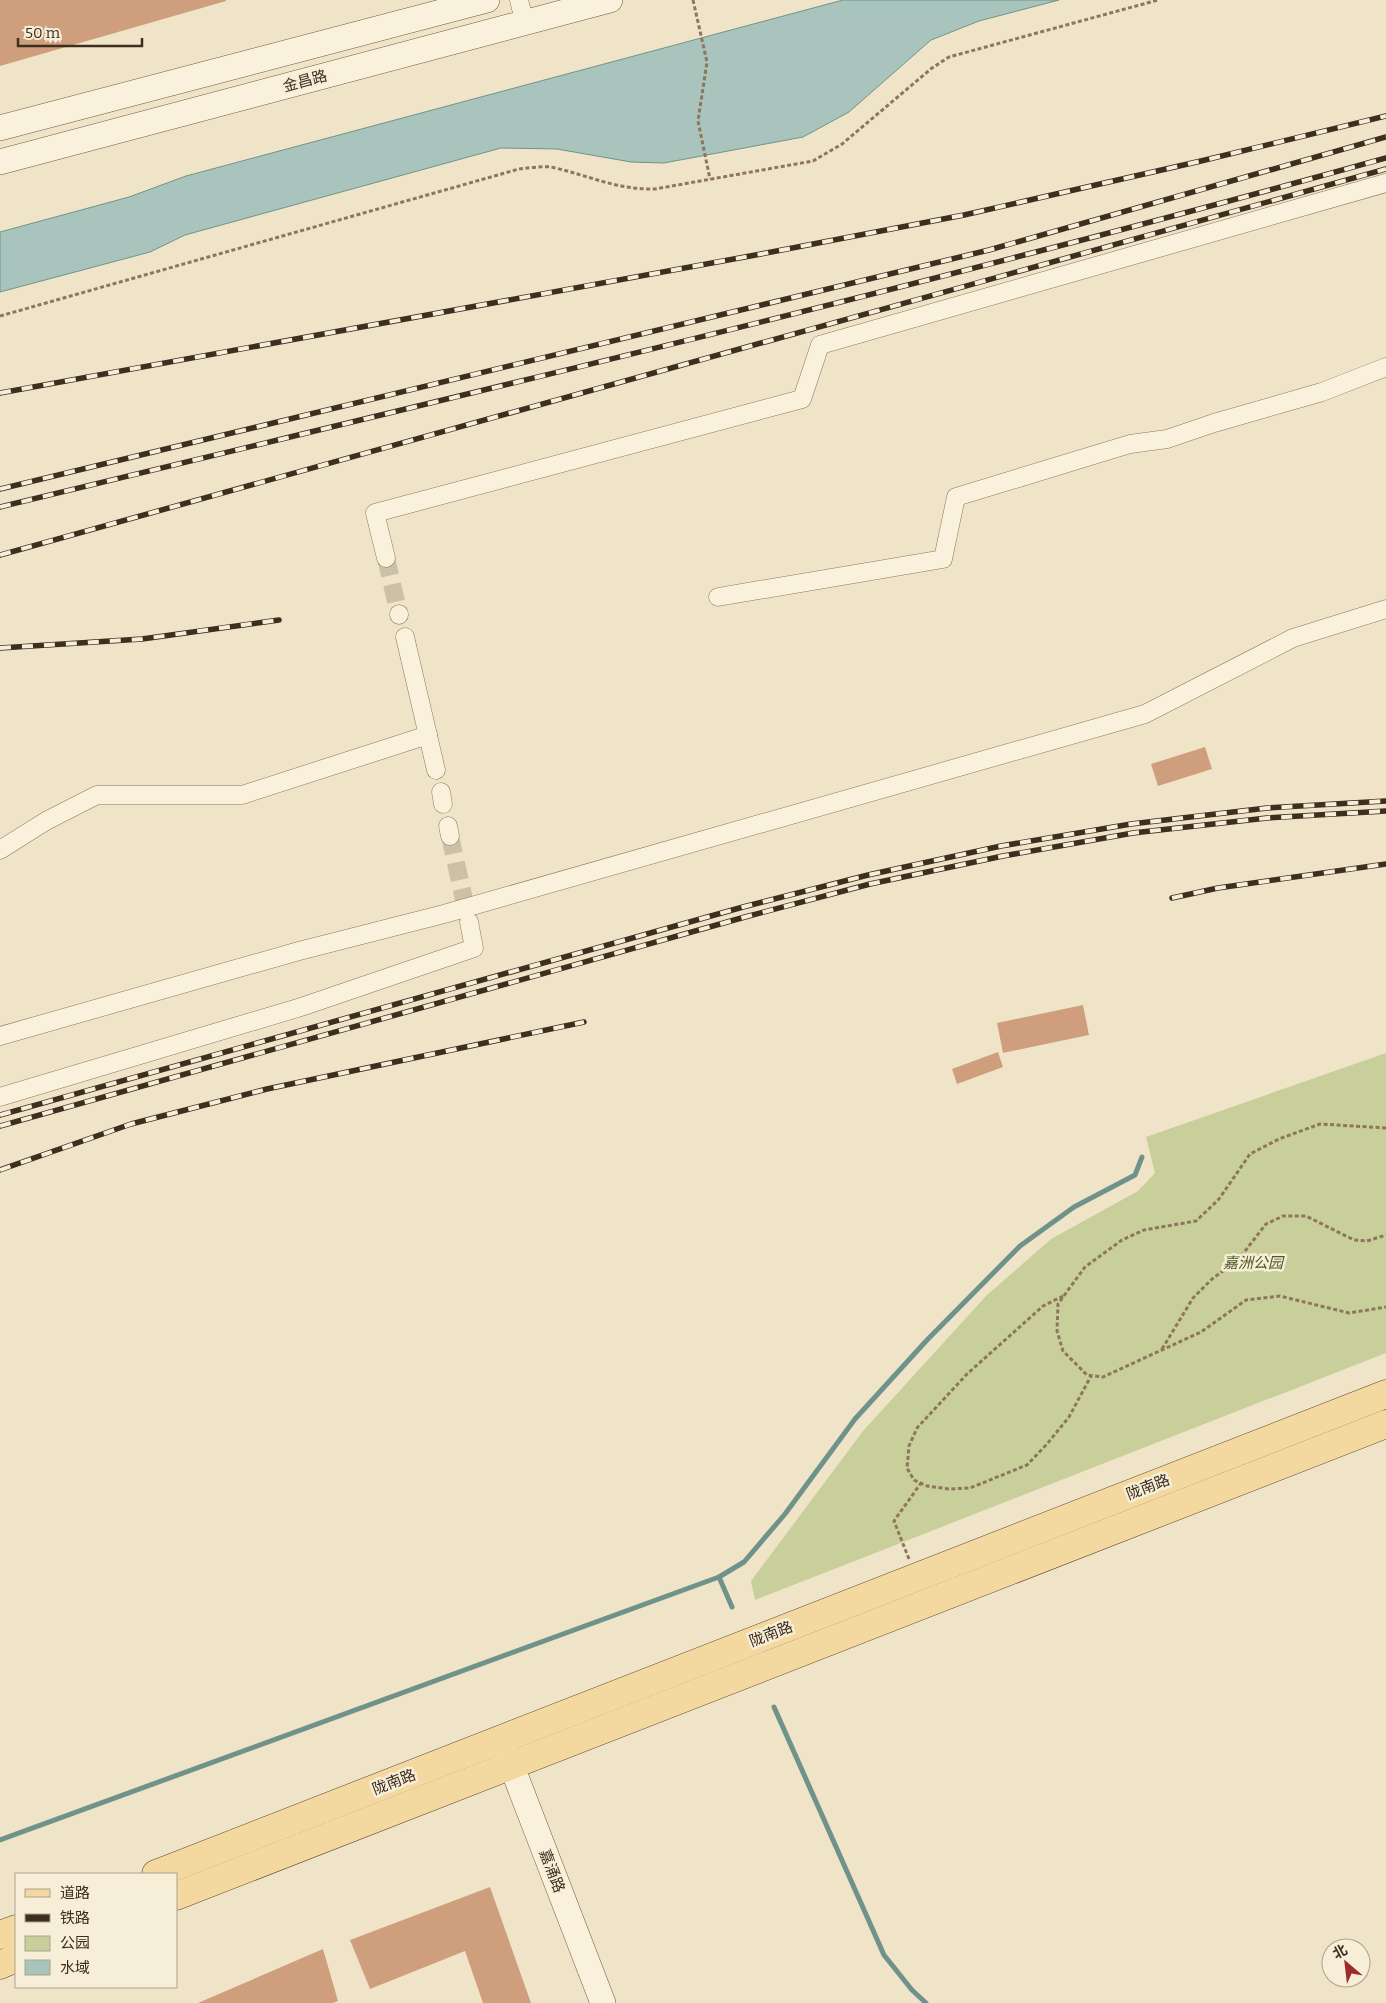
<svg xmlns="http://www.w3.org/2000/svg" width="1386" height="2003" font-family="Bitter,'Noto Sans SC',serif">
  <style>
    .green { fill: #c9cf9b }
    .water { fill: #a9c4bc; stroke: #6f938a }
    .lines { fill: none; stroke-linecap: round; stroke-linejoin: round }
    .stream { stroke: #6f938a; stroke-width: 5 }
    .building { fill: #cf9f7d }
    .street-tunnel { stroke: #ccc0a6; stroke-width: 18; stroke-dasharray: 18 9; stroke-linecap: butt }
    .street-casing { stroke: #8d765c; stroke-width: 19 }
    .secondary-casing { stroke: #6f573f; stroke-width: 26 }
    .primary-casing { stroke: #5b4430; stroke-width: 29 }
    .path { stroke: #8d765c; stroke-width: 3; stroke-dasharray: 4 2.5; stroke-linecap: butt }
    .street { stroke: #faf1dc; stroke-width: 18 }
    .secondary { stroke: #faf1dc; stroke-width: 25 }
    .primary { stroke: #f3d9a0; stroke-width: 28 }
    .rail-casing { stroke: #3d2e20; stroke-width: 5.5 }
    .rail { stroke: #f7eed8; stroke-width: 4; stroke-dasharray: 11; stroke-linecap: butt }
    .labels { text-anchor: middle; stroke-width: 5; stroke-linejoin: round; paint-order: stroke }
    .street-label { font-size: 15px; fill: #3d2e20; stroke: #f7eed8 }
    .park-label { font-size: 15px; font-style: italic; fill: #4d5a26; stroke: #f7eed8 }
  </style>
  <rect width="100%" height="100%" fill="#f0e4c8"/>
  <path class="green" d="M1386 1053V1353L755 1600 751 1581 863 1431 986 1296 1051 1239 1138 1191 1155 1173 1146 1137Z"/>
  <path class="water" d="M843 0H1059L979 21 931 40 849 112 803 137 664 163 631 162 557 149 501 148 185 235 150 252 0 292V232L129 197 186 176Z"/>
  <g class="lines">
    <g class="stream">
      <path d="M719 1577 744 1562 785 1514 855 1419 927 1340 1020 1246 1074 1207 1135 1175 1142 1157"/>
      <path d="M774 1707 884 1955 912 1990 926 2003"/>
      <path d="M0 1840 719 1577 732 1607"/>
    </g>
  </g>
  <g class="building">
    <path d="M0 0H226V1L0 66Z"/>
    <path d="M1205 747 1212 769 1158 786 1151 764Z"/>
    <path d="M1083 1005 1089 1035 1003 1053 997 1023Z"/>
    <path d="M998 1052 1003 1067 957 1084 952 1069Z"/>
    <path d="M490 1887 531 2003H483L465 1951 370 1989 350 1940Z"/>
    <path d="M323 1949 338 2001 333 2003H198Z"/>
  </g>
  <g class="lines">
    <g class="street-tunnel">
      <path d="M386 558 399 614"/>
      <path d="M450 836 469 922"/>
    </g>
    <g class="street-casing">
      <g id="street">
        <path d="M519 0 525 24"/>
        <path d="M386 558 375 513 802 399 820 345C1008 290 1197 237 1386 183"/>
        <path d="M718 597 943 559 956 497 1130 444 1167 439 1214 423 1322 392 1386 367"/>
        <path d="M399 614V615"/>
        <path d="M405 637 436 770"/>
        <path d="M441 792 443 804"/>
        <path d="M448 826 450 836"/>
        <path d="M0 850 46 821 97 795H242L428 735"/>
        <path d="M0 1036 299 951 444 914 1145 714 1293 638 1386 609"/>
        <path d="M0 1097 301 1007 474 948 469 922"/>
      </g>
    </g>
    <g class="secondary-casing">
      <g id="secondary">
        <path d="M0 128 487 0"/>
        <path d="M0 162 610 0"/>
        <path d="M504 1746 603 2003"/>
      </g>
    </g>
    <g class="primary-casing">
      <g id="primary">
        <path d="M156 1874 1386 1394"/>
        <path d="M176 1896 1386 1424"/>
        <path d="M0 1935 16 1929"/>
        <path d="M0 1965 16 1958"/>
      </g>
    </g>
    <g class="path">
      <path d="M693 0 707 62 698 121 710 179"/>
      <path d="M0 316 519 169C529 168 541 166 551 167 588 175 616 190 655 189L813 161 842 144 932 68 949 57 1158 0"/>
      <path d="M1386 1128 1320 1124 1279 1139 1250 1154 1219 1199 1196 1221 1144 1230 1122 1240 1085 1267 1058 1304 1057 1331 1063 1351 1087 1375 1103 1377 1201 1332 1246 1300 1280 1296 1349 1313 1386 1307"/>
      <path d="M1063 1296 1043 1306 967 1374 917 1428 909 1446 907 1468 914 1480 927 1486 949 1489 970 1488 1027 1465 1047 1444 1069 1417 1091 1376"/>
      <path d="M1162 1349 1193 1298 1212 1279 1238 1260 1266 1224 1283 1216H1306L1354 1240 1367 1241 1386 1235"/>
      <path d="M909 1559 894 1521 921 1483"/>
    </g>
    <use href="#street" class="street"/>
    <use href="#secondary" class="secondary"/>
    <use href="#primary" class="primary"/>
    <g class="rail-casing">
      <g id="rail">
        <path d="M0 393 761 254 964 215 1201 161 1386 116"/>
        <path d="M0 489 989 250 1386 137"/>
        <path d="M0 507C463 395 927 286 1386 158"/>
        <path d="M0 555 1386 169"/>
        <path d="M0 648 142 639 279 620"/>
        <path d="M1172 898 1218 888 1386 864"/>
        <path d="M0 1115 743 907 868 875 1001 846 1131 824 1267 808 1386 801"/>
        <path d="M0 1126 745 917 870 884 1003 856 1133 833 1267 818 1386 811"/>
        <path d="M0 1170 131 1124 267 1089 584 1022"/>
      </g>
    </g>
    <use href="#rail" class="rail"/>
  </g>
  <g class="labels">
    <g class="street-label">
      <text transform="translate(305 81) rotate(-15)" y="5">金昌路</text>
      <text transform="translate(1148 1487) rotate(-21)" y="5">陇南路</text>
      <text transform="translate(771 1634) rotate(-21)" y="5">陇南路</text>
      <text transform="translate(394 1782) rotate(-21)" y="5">陇南路</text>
      <text transform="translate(552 1871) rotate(69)" y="5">嘉涌路</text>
    </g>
    <g class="park-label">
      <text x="1253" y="1268">嘉洲公园</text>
    </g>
  </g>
  <rect x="15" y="1873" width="162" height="115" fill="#f7eed8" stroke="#ada18e"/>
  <rect x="25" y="1889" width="25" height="8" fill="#f3d9a0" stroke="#ada18e"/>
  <text x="60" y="1898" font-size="15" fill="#3d2e20">道路</text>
  <rect x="25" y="1914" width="25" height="8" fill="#3d2e20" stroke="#ada18e"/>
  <text x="60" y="1923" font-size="15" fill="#3d2e20">铁路</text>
  <rect x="25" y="1936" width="25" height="15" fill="#c9cf9b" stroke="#ada18e"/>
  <text x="60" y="1948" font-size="15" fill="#3d2e20">公园</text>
  <rect x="25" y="1960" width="25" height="15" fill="#a9c4bc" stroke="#ada18e"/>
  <text x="60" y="1973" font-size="15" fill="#3d2e20">水域</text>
  <g transform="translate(1346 1963) rotate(332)"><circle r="24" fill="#f7eed8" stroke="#ada18e"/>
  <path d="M0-4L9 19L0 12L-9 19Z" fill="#9e2a2b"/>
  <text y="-8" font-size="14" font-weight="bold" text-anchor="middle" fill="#3d2e20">北</text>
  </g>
  <path d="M18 38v8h124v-8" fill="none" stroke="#3d2e20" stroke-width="2.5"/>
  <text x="25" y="38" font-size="15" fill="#3d2e20" stroke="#f7eed8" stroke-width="4" paint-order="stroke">50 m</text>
</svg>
